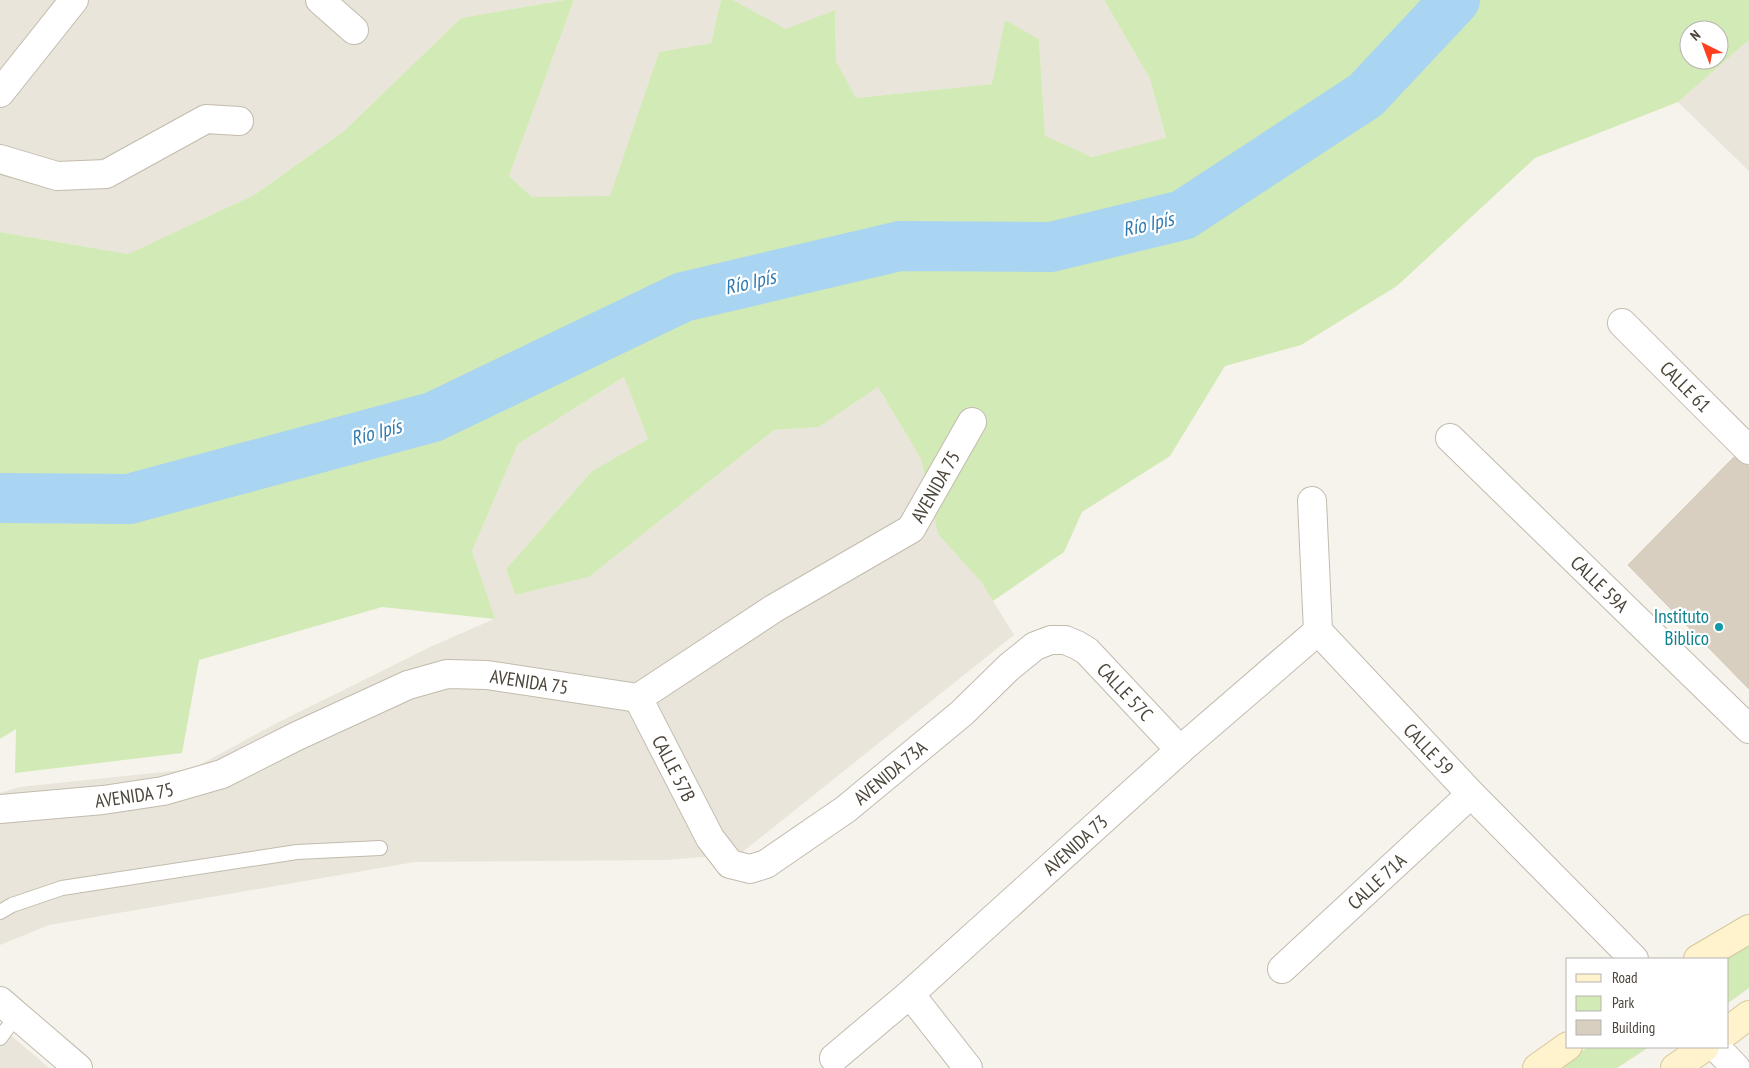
<svg xmlns="http://www.w3.org/2000/svg" width="1749" height="1068" font-family="'PT Sans Narrow',sans-serif">
  <style>
    .residential { fill: #eae5da }
    .green { fill: #d2eab5; fill-rule: evenodd }
    .lines { fill: none; stroke-linecap: round; stroke-linejoin: round }
    .river { stroke: #a9d4f2; stroke-width: 50 }
    .building { fill: #d8cfc1; stroke: #d3c7b4 }
    .lane-casing { stroke: #c2bbae; stroke-width: 16 }
    .street-casing { stroke: #c2bbae; stroke-width: 30 }
    .secondary-casing { stroke: #d6c79b; stroke-width: 30 }
    .lane { stroke: #fff; stroke-width: 14 }
    .street { stroke: #fff; stroke-width: 28 }
    .secondary { stroke: #fff3cd; stroke-width: 28 }
    .culture-dot { fill: #0f9aa8; stroke: #fff; stroke-width: 2 }
    .labels { text-anchor: middle; stroke-width: 4.5; stroke-linejoin: round; paint-order: stroke }
    .street-label { font-size: 19px; fill: #4b4439; stroke: #fff }
    .culture-label { font-size: 19px; fill: #0d838f; stroke: #fff; text-anchor: end }
    .water-label { font-size: 20px; font-style: italic; fill: #2e7ab2; stroke: #fff }
  </style>
  <rect width="100%" height="100%" fill="#f6f3ec"/>
  <g class="residential">
    <path d="M0 0H565L461 18 344 131 254 195 128 254 0 232Z"/>
    <path d="M574 0H721L711 43 659 52 610 197H532L509 176Z"/>
    <path d="M733 0H1104L1150 79 1166 139 1092 157 1045 137 1039 39 1005 21 993 84 856 98 836 61 835 10 786 30Z"/>
    <path d="M1749 40V171L1678 102Z"/>
    <path d="M624 377 648 439 592 471 506 569 515 595 589 577 774 430 819 427 878 387 921 459 938 534 982 583 1014 635 740 854 665 860 415 862 49 925 0 945V793L20 787 192 769 277 723 430 647 494 619 472 551 518 444Z"/>
    <path d="M0 1026 49 1068H0Z"/>
  </g>
  <g class="green">
    <path d="M565 0H574L509 176 532 197 610 196 659 52 711 43 721 0H733L786 29 835 10 836 61 856 98 992 84 1005 20 1039 39 1045 136 1092 157 1166 138 1150 79 1104 0H1749V40L1678 102 1535 158 1397 286 1301 345 1225 366 1170 456 1082 512 1064 552 993 601 982 583 938 534 921 459 878 387 819 427 774 430 589 577 515 595 506 569 592 471 648 439 624 377 518 444 472 551 495 619 382 607 199 660 182 753 15 773 16 729 0 739V232L128 254 254 195 344 131 461 18ZM1689 30H1719V60H1689Z"/>
    <path d="M1749 941V988L1728 1003V959H1720Z"/>
    <path d="M1588 1047H1649L1617 1068H1558Z"/>
  </g>
  <g class="lines">
    <path class="river" d="M0 498 129 499 433 417 683 297 900 246 1051 247 1183 215 1366 95 1455 0"/>
  </g>
  <path class="building" d="M1737 454 1749 467V689L1628 565Z"/>
  <g class="lines">
    <g class="lane-casing">
      <g id="lane">
        <path d="M0 912 12 905 62 888 297 852 380 848"/>
        <path d="M0 1038 17 1015"/>
      </g>
    </g>
    <g class="street-casing">
      <g id="street">
        <path d="M320 0 354 30"/>
        <path d="M0 93 74 0"/>
        <path d="M0 159 57 176 106 174 206 119 239 121"/>
        <path id="s1" d="M1622 323 1749 450"/>
        <path id="s2" d="M1450 438 1749 729"/>
        <path id="s3" d="M1312 501 1318 631 1471 794 1634 959"/>
        <path id="s4" d="M638 698 710 838 730 864 750 869 766 864 846 809 962 713 1009 667 1035 646 1051 640H1065L1077 645 1087 651 1180 750"/>
        <path id="s5" d="M0 809 103 800 163 791 222 774 297 736 408 685 447 674 487 675 638 698 773 609 911 529 972 422"/>
        <path id="s6" d="M1282 969 1471 794"/>
        <path d="M910 994 968 1068"/>
        <path d="M0 1001 78 1068"/>
        <path d="M1716 1047 1736 1068"/>
        <path id="s7" d="M834 1058 910 994 1180 750 1318 631"/>
      </g>
    </g>
    <g class="secondary-casing">
      <g id="secondary">
        <path d="M1698 959 1749 929"/>
        <path d="M1728 1031 1749 1015"/>
        <path d="M1537 1068 1568 1046"/>
        <path d="M1675 1068 1705 1047"/>
      </g>
    </g>
    <use href="#lane" class="lane"/>
    <use href="#street" class="street"/>
    <use href="#secondary" class="secondary"/>
  </g>
  <circle class="culture-dot" cx="1719" cy="627" r="5"/>
  <g class="labels">
    <g class="street-label">
      <text dy="7" stroke="none"><textPath href="#s1" startOffset="90">CALLE 61</textPath></text>
      <text dy="7" stroke="none"><textPath href="#s5" startOffset="1035">AVENIDA 75</textPath></text>
      <text dy="7" stroke="none"><textPath href="#s2" startOffset="209">CALLE 59A</textPath></text>
      <text dy="7" stroke="none"><textPath href="#s5" startOffset="555">AVENIDA 75</textPath></text>
      <text dy="7" stroke="none"><textPath href="#s4" startOffset="686">CALLE 57C</textPath></text>
      <text dy="7" stroke="none"><textPath href="#s3" startOffset="292">CALLE 59</textPath></text>
      <text dy="7" stroke="none"><textPath href="#s4" startOffset="79">CALLE 57B</textPath></text>
      <text dy="7" stroke="none"><textPath href="#s4" startOffset="382">AVENIDA 73A</textPath></text>
      <text dy="7" stroke="none"><textPath href="#s5" startOffset="135">AVENIDA 75</textPath></text>
      <text dy="7" stroke="none"><textPath href="#s7" startOffset="322">AVENIDA 73</textPath></text>
      <text dy="7" stroke="none"><textPath href="#s6" startOffset="129">CALLE 71A</textPath></text>
    </g>
    <g class="culture-label">
      <text x="1709" y="623">Instituto<tspan x="1709" dy="22">Biblico</tspan></text>
    </g>
    <g class="water-label">
      <text transform="translate(1148 224) rotate(-13)" y="7">Río Ipís</text>
      <text transform="translate(750 282) rotate(-13)" y="7">Río Ipís</text>
      <text transform="translate(376 432) rotate(-15)" y="7">Río Ipís</text>
    </g>
  </g>
  <rect x="1566" y="958" width="162" height="90" fill="#ffffff" stroke="#b7b4b0"/>
  <rect x="1576" y="974" width="25" height="8" fill="#fff3cd" stroke="#b7b4b0"/>
  <text x="1612" y="983" font-size="15" fill="#4b4439">Road</text>
  <rect x="1576" y="996" width="25" height="15" fill="#d2eab5" stroke="#b7b4b0"/>
  <text x="1612" y="1008" font-size="15" fill="#4b4439">Park</text>
  <rect x="1576" y="1020" width="25" height="15" fill="#d8cfc1" stroke="#b7b4b0"/>
  <text x="1612" y="1033" font-size="15" fill="#4b4439">Building</text>
  <g transform="translate(1704 45) rotate(318)"><circle r="24" fill="#ffffff" stroke="#b7b4b0"/>
  <path d="M0-4L9 19L0 12L-9 19Z" fill="#fc3f1d"/>
  <text y="-8" font-size="14" font-weight="bold" text-anchor="middle" fill="#4b4439">N</text>
  </g>
</svg>
